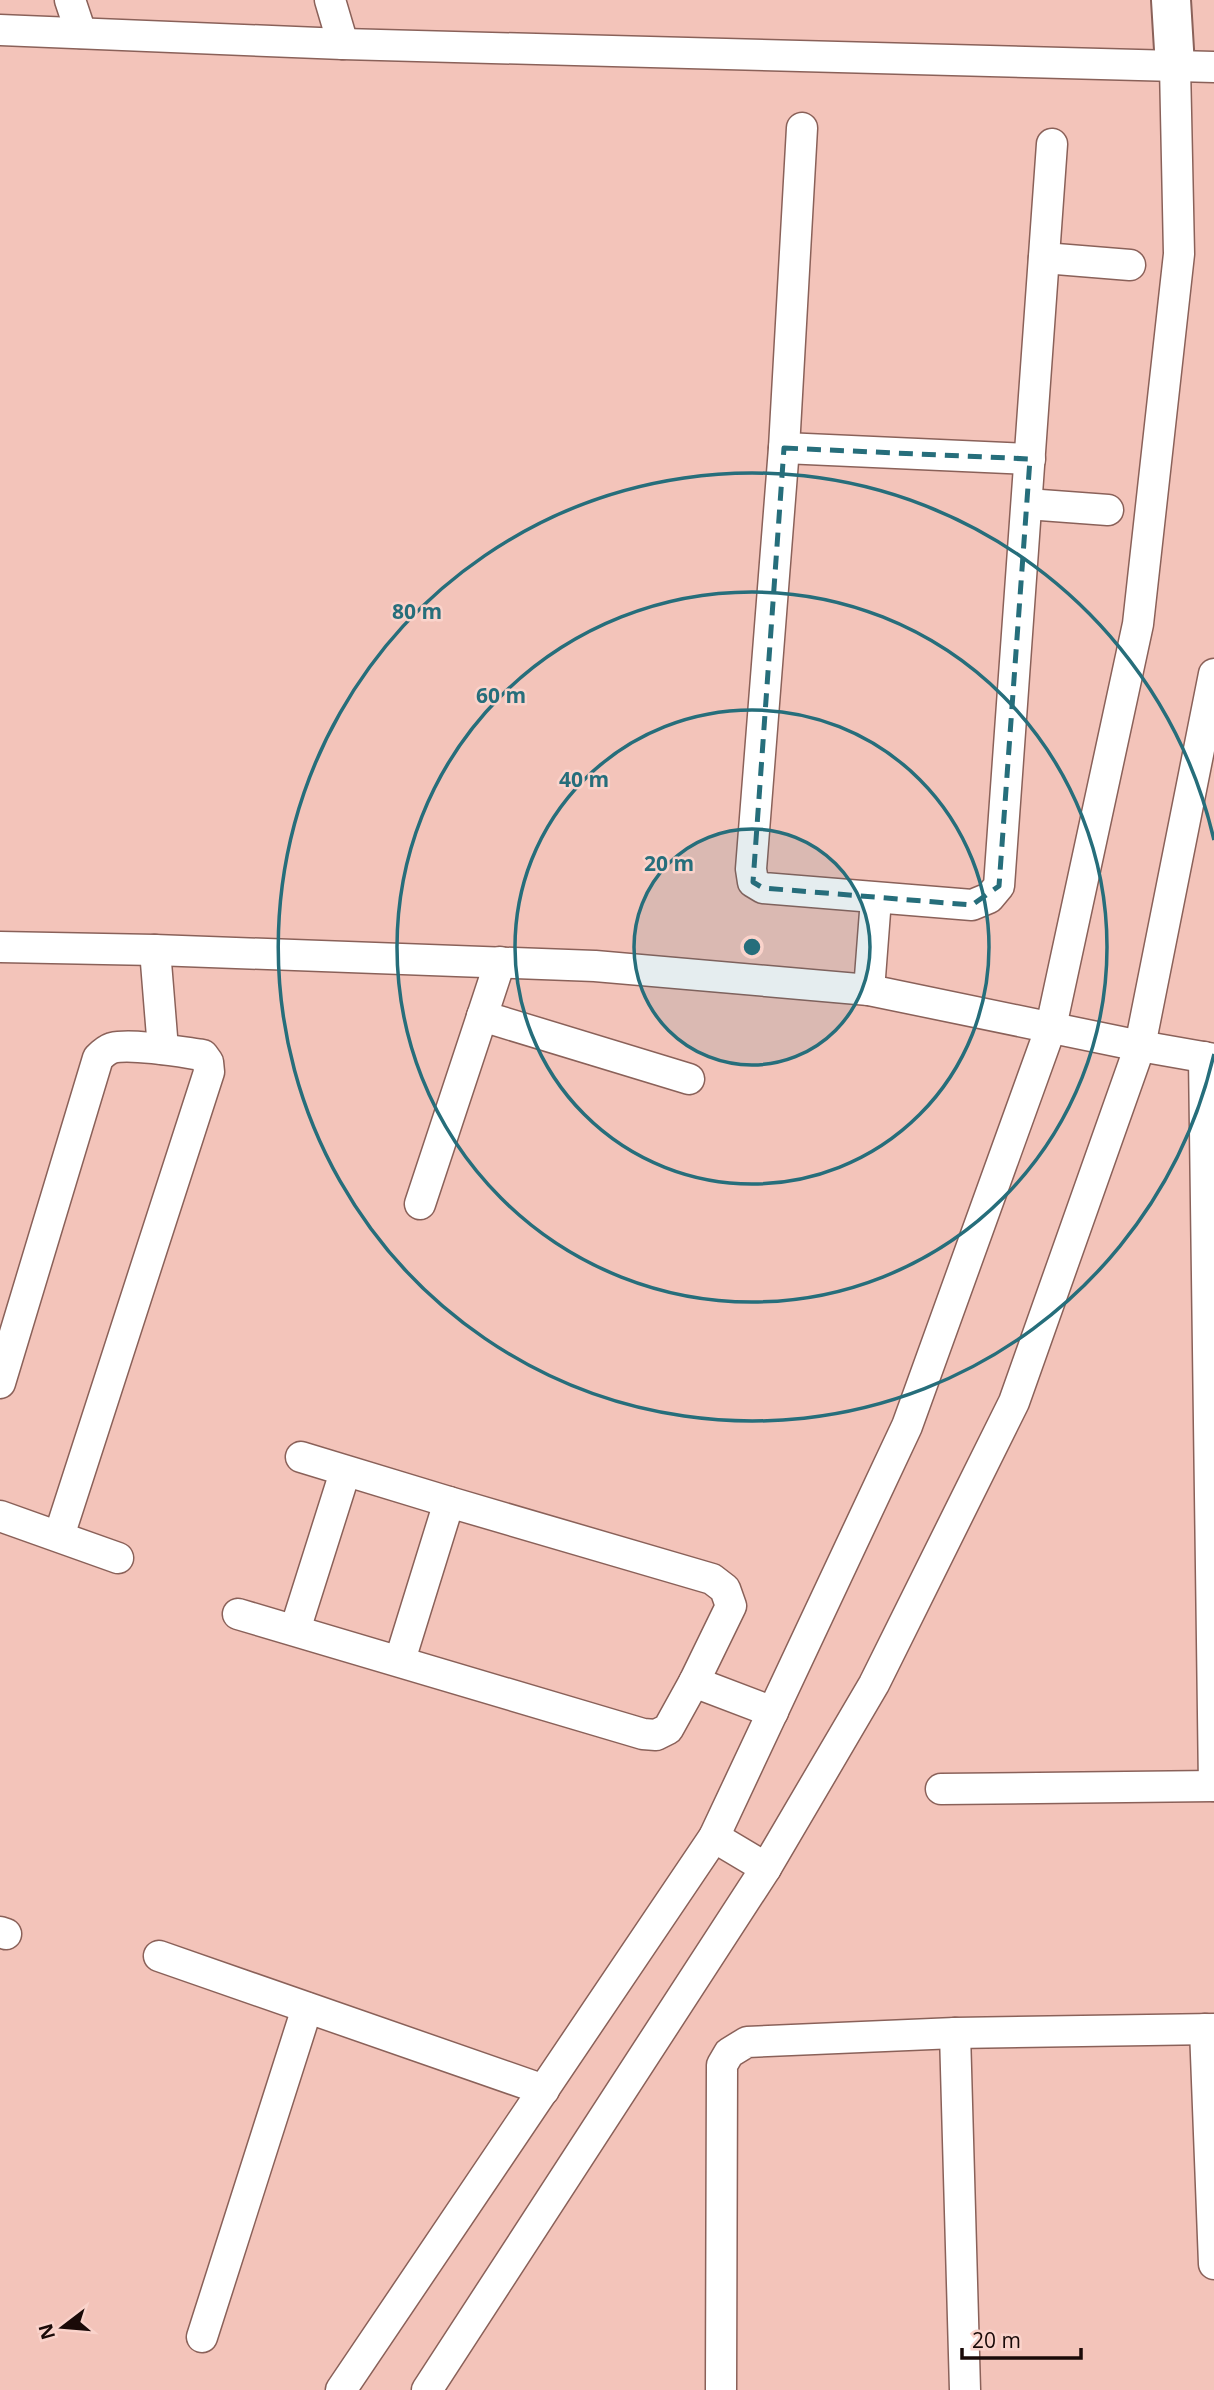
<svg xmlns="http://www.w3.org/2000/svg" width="1214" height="2390" font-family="'Open Sans',sans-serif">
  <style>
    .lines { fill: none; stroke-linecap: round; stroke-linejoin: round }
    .street-casing { stroke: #8a6159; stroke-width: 33 }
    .secondary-casing { stroke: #8a6159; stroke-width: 42 }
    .street { stroke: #fff; stroke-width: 30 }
    .secondary { stroke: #fff; stroke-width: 38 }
    .marked { fill: none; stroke: #266e7b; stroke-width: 5; stroke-dasharray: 14 9; stroke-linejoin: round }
    .ring { fill: none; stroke: #266e7b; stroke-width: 3.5 }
    .centre { fill: #266e7b; stroke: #fad3cb; stroke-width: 3.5 }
    .ring-label { font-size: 21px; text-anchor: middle; font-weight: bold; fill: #266e7b; stroke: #fad3cb; stroke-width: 5; stroke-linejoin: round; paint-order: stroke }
  </style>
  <rect width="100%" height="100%" fill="#f3c4ba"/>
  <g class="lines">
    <g class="street-casing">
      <g id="street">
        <path d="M70 0 81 33"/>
        <path d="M330 0 343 44"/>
        <path d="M0 30 343 44 1214 67"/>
        <path d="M802 128 784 448 751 869 753 882 763 888 972 905 989 898 999 886 1052 144"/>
        <path d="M1044 258 1130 265"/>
        <path d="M784 448 1030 459"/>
        <path d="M1027 504 1108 510"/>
        <path d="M0 947 155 950 595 966 869 990 1140 1046 1214 1059"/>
        <path d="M155 950 163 1049"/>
        <path d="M869 990 876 899"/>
        <path d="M482 1016 689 1079"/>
        <path d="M1204 1057 1214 1786"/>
        <path d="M420 1204 500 962"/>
        <path d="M0 1383 98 1058C102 1054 106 1050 112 1048 132 1043 181 1052 203 1055L208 1062 209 1072 59 1536"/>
        <path d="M0 1516 118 1558"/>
        <path d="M238 1614 643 1734 656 1735 668 1729 694 1682 731 1606 725 1589 712 1579 449 1502 301 1457"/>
        <path d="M295 1630 345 1472"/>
        <path d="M400 1660 449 1502"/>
        <path d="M694 1682 773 1712"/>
        <path d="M941 1789 1214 1786"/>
        <path d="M714 1837 766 1868"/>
        <path d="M0 1932 6 1934"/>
        <path d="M159 1956 544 2090"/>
        <path d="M1205 2029 1214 2264"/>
        <path d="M955 2033 965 2390"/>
        <path d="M202 2337 307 2008"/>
        <path d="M341 2390 714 1837 907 1426 1051 1027 1138 624 1179 254 1175 66"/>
        <path d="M427 2390 766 1868 874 1684 1014 1402 1140 1046 1214 674"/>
        <path d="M721 2390 722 2065 729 2053 747 2042 955 2033 1214 2029"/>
      </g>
    </g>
    <g class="secondary-casing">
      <path id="secondary" d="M1171 0 1175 66"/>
    </g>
    <use href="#street" class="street"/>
    <use href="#secondary" class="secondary"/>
  </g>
  <path class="marked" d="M784 448 1030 459 999 886 972 905 763 888 753 882Z"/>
  <circle cx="752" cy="947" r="118" fill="#266e7b" fill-opacity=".12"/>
  <g class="ring">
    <circle cx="752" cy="947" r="118"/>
    <circle cx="752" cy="947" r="237"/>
    <circle cx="752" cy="947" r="355"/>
    <path d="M1214 1054A474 474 0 1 1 1214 840"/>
  </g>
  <circle cx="752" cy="947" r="10" class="centre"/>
  <g class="ring-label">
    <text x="417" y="619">80 m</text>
    <text x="501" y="703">60 m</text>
    <text x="584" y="787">40 m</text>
    <text x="669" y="871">20 m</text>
  </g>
  <g transform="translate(63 2327) rotate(254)" stroke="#fad3cb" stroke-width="5" paint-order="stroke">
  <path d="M0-5L12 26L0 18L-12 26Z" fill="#1a0a08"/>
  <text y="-10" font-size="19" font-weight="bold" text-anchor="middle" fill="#1a0a08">N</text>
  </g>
  <path d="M962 2348v10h119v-10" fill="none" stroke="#1a0a08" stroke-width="3.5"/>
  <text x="972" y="2348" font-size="21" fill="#1a0a08" stroke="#fad3cb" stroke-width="5" paint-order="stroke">20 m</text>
</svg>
